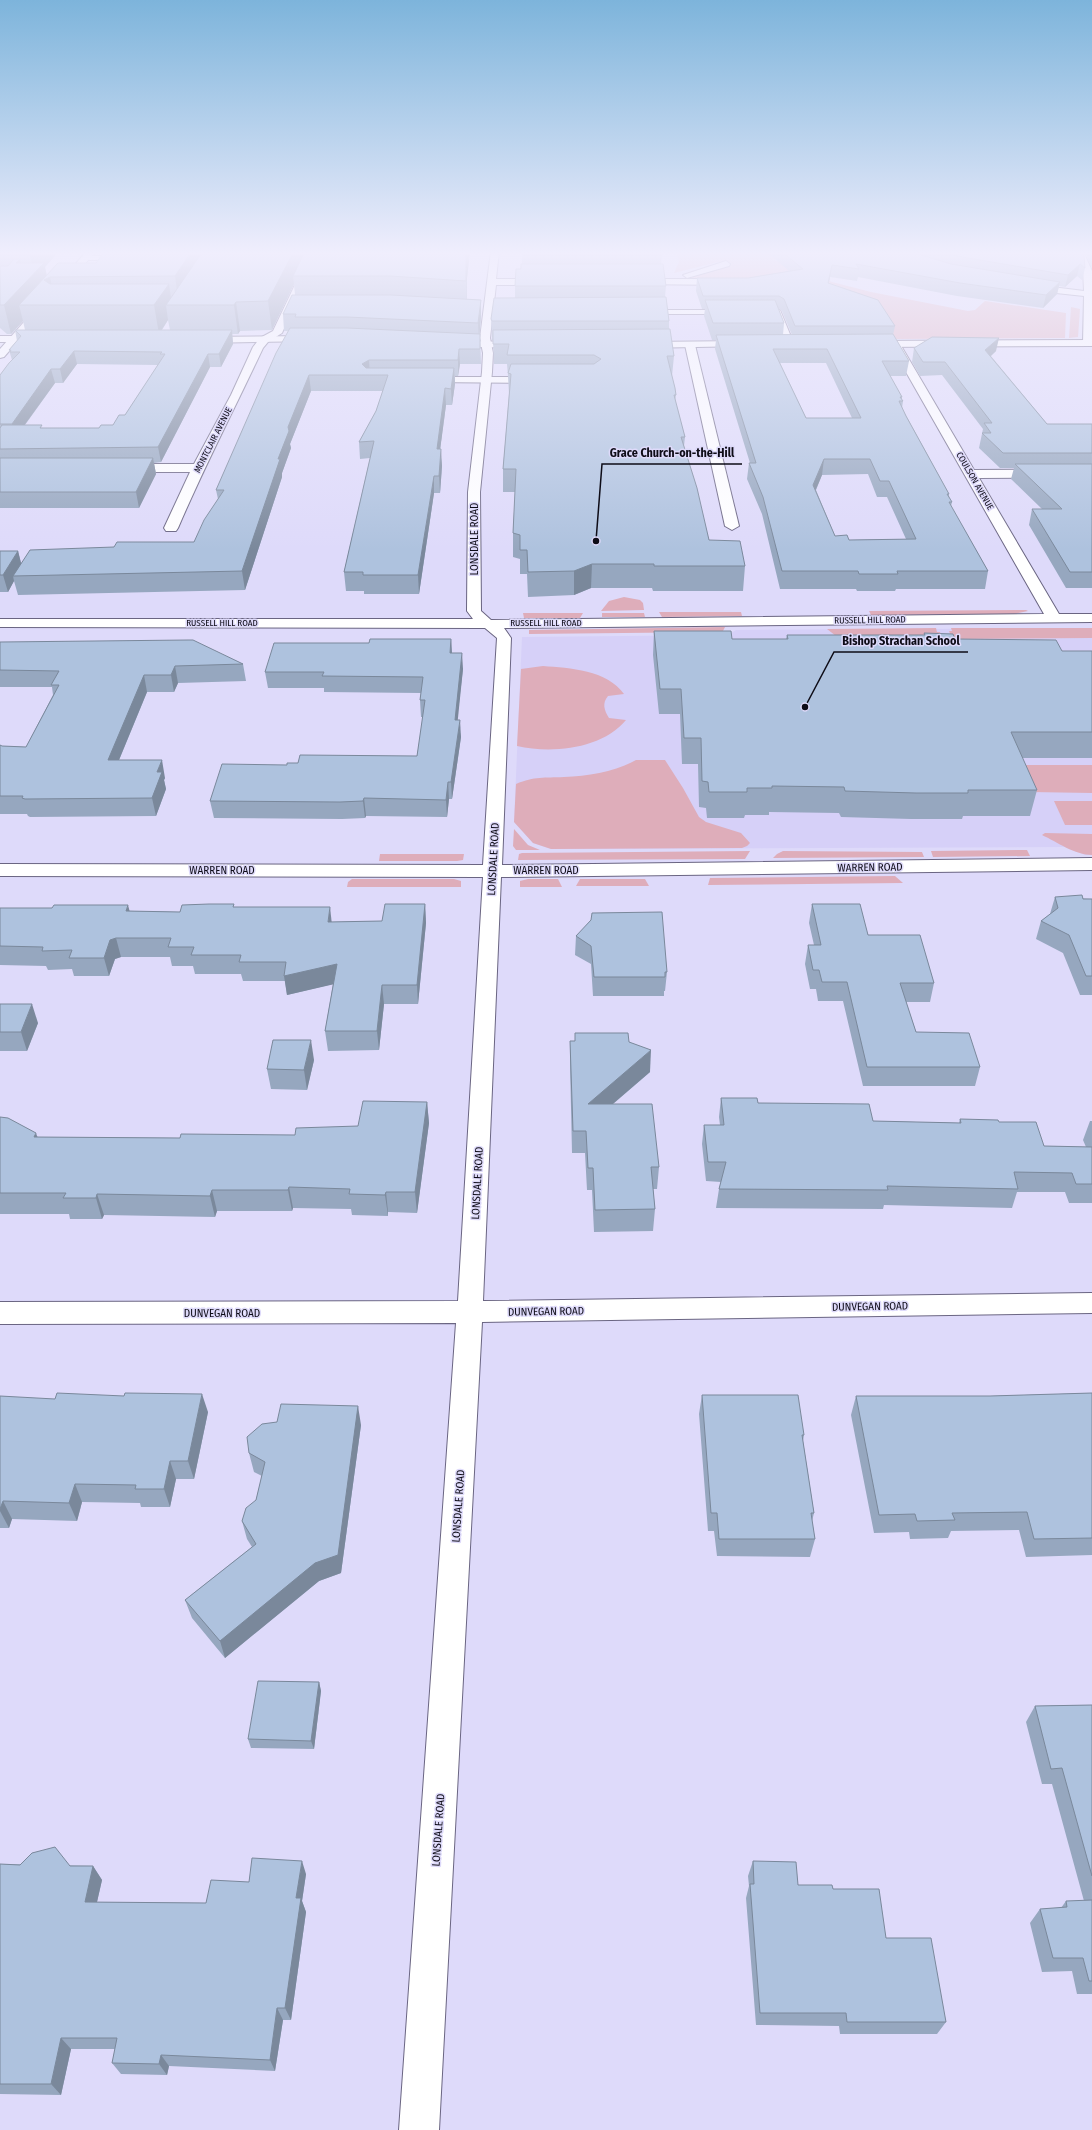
<svg xmlns="http://www.w3.org/2000/svg" width="1092" height="2130" font-family="'Fira Sans Condensed',sans-serif">
  <style>
    .built { fill: #d6d0f8 }
    .green { fill: #deadba }
    .lines { fill: none; stroke-linecap: round; stroke-linejoin: round }
    .lane-casing { stroke: #6a6582; stroke-width: 2 }
    .street-casing { stroke: #6a6582; stroke-width: 2 }
    .secondary-casing { stroke: #6a6582; stroke-width: 2 }
    .lane { fill: #fff; fill-rule: evenodd }
    .street { fill: #fff; fill-rule: evenodd }
    .secondary { fill: #fff; fill-rule: evenodd }
    .wall { fill: #96a7bf; fill-rule: evenodd }
    .shaded-wall { fill: #7a889b }
    .building { fill: #aec2de; stroke: #7a889b; fill-rule: evenodd }
    .labels { text-anchor: middle; stroke-width: 3; stroke-linejoin: round; paint-order: stroke }
    .far-street-label { font-size: 9px; fill: #0e0c17; stroke: #dedafa }
    .street-label { font-size: 11px; fill: #0e0c17; stroke: #dedafa }
    .leader { fill: none; stroke: #0e0c17; stroke-width: 1.5 }
    .callout-dot { fill: #0e0c17; stroke: #dedafa; stroke-width: 1.5 }
    .callout-label { font-size: 12px; text-anchor: middle; font-weight: bold; fill: #0e0c17; stroke: #dedafa; stroke-width: 3; stroke-linejoin: round; paint-order: stroke }
  </style>
  <rect width="100%" height="100%" fill="#dedafa"/>
  <g class="built">
    <path d="M735 313 743 340 509 339 503 314Z"/>
    <path d="M1092 628V855H1085L1065 847 551 849 533 843 514 822 522 637 728 635 736 630Z"/>
  </g>
  <g class="green">
    <path d="M676 251H779L789 257 774 260 832 282 871 292 968 311 975 310 985 301 1066 313 1065 338 893 339 687 279 731 265 718 262 674 273 679 262Z"/>
    <path d="M1071 307 1080 309 1078 337 1069 338Z"/>
    <path d="M624 597 640 600 643 603 644 610 601 611 609 601Z"/>
    <path d="M1026 610 1028 611 1014 614 871 615 869 611Z"/>
    <path d="M659 612H741L742 616 662 617Z"/>
    <path d="M523 613H583L580 618H524Z"/>
    <path d="M602 613H644L645 617H602Z"/>
    <path d="M725 627 723 631 718 632 529 634V630Z"/>
    <path d="M936 628 937 632H940L943 639 836 636 827 629Z"/>
    <path d="M951 628H1092V638L952 639 949 631H952Z"/>
    <path d="M543 666C570 668 607 670 624 694L608 696C602 703 604 710 609 718L626 720C602 749 552 754 517 746L521 669Z"/>
    <path d="M636 760H665L683 788 699 817 706 822 741 833 750 843 747 846 742 848 551 849 533 843 514 822 516 784C535 776 544 778 564 777 589 776 615 772 636 760Z"/>
    <path d="M1018 765H1092V793L1030 792Z"/>
    <path d="M1054 801H1092V825H1065Z"/>
    <path d="M514 829 528 845 540 850H516L513 846Z"/>
    <path d="M1045 833 1092 834V855C1075 855 1057 842 1042 835Z"/>
    <path d="M1027 850 1030 856 933 857 931 851Z"/>
    <path d="M750 851 745 859 518 860 519 854 522 853Z"/>
    <path d="M783 851 922 852 924 857 773 858 777 854Z"/>
    <path d="M380 854H464L463 860 457 861H379Z"/>
    <path d="M895 876 903 883 708 885 710 878Z"/>
    <path d="M352 879H454L461 881V887H347L348 882Z"/>
    <path d="M528 879H558L562 887H520V881Z"/>
    <path d="M580 879H645L649 886H576Z"/>
  </g>
  <g class="lines">
    <g class="lane-casing">
      <g id="lane">
        <path d="M83 256H120L124 258 117 264 113 262 114 260H83Z"/>
        <path d="M639 310H731L735 312 731 314H639Z"/>
        <path d="M767 310H780L794 344 793 346H787L774 314H767Z"/>
        <path d="M430 377H535L540 380 535 383 427 382 425 380Z"/>
      </g>
    </g>
    <g class="street-casing">
      <g id="street">
        <path d="M87 251H96L4 357 0 358V349Z"/>
        <path d="M311 251H319L282 333 268 342 263 348C235 408 204 467 178 528L176 531H166L164 528 190 472H125L119 468 125 464H194L231 395 253 347 260 338 273 331Z"/>
        <path d="M491 251H499L496 279H546L551 282 546 285H496L490 338 493 353 492 372 480 492 481 611 491 620 1044 614 890 344 891 342H899L900 344 974 470 1092 469V477L979 478 1059 614H1092V622L504 628 511 638 502 865 1092 858V870L501 877 483 1301 1092 1293V1313L482 1322 439 2130H399L456 1323 0 1324V1302L458 1301 483 877 0 876V864L483 865 497 638 485 628 0 627V619H473L467 611 468 492 482 372 483 353 480 338Z"/>
        <path d="M1075 251H1083L1092 271V344L1088 346 1083 343 1084 296 1028 290 1023 287 1028 284 1084 291 1083 268Z"/>
        <path d="M726 261 730 264 729 266 687 278 683 275Z"/>
        <path d="M636 279H726L731 282 726 285 633 284V280Z"/>
        <path d="M690 342 695 345 739 526 732 530 725 526 685 345Z"/>
      </g>
    </g>
    <g class="secondary-casing">
      <g id="secondary">
        <path d="M0 336H47L52 339 47 342H0Z"/>
        <path d="M313 336 317 337V341L203 343 198 340 203 337Z"/>
        <path d="M1092 340V346L869 347 864 344 869 341Z"/>
        <path d="M451 341 523 342 528 345 523 348 447 346V342Z"/>
        <path d="M745 341 750 344 749 346 643 348 638 345 643 342Z"/>
      </g>
    </g>
    <use href="#lane" class="lane"/>
    <use href="#street" class="street"/>
    <use href="#secondary" class="secondary"/>
  </g>
  <g class="wall">
    <path d="M0 251H59L45 267 47 275 96 263 105 251H470L467 278V299L481 300V316L480 334 481 364H460L458 376H455V384L452 405H446L440 449 442 466 440 493H434L419 594H364V591H346L344 572 370 458 360 459 359 442 376 411 383 391H311L290 444 291 448 282 473V477L245 590 18 595 14 581 8 592H0V551H18L21 563 114 547 194 542 218 499 216 490 288 331H284L283 314 295 295 294 284 272 330 240 331 238 334H232L233 344 221 367H210L161 462 154 463 156 474 139 508H0V375L12 360 9 350 17 341 15 330 11 334H7L0 328ZM168 320 170 330H162ZM23 321 25 330H15ZM77 364 158 365 125 415 113 425 99 428H43L25 425 55 383H63Z"/>
    <path d="M522 251 662 255 661 264 666 286 665 297 669 321V329L674 356 672 376 676 395 675 401 685 437 684 446 709 540 745 566 743 591H653L652 588H591L574 595 528 597 527 574H520V559L513 557V533L515 492H503V469L509 394 508 376 507 364H494L493 340H492V338L491 319 515 298V286L522 264Z"/>
    <path d="M766 251H1082L1085 268 1082 280 1077 276 1065 287 1059 286 1057 294 1043 308 957 296 858 277 857 281 830 277 829 283 895 326 893 335 909 361 906 376H890L902 397V400L903 401 902 408 949 494V496L952 502 951 506 988 571 985 589H896L895 591H857L856 589H780L762 514 747 479 749 463H750L715 349 716 340H712L704 316 705 309H702L696 291 697 278H748L789 271ZM779 309 782 311 792 335H783L784 323ZM780 363H826L852 418H806ZM868 474 877 497H887L906 539 849 540 835 536 816 490 822 475Z"/>
    <path d="M1084 251H1092V268Z"/>
    <path d="M914 348 996 351 991 356 1047 424H1092V588H1066L1029 525 1032 509H1042L1011 479 1014 468H1000L979 448 983 429 942 375 920 376 912 362Z"/>
    <path d="M654 631 732 639H786L787 635H924V633L955 639 1062 651H1092V758H1022L1037 790 1030 816H963L962 819H911L841 817 839 813 769 812V815H745L744 818H707L706 808 699 807 698 764H682L680 714H659L653 655Z"/>
    <path d="M451 639 452 653 463 669 457 720 461 737 452 799H449L447 817 366 816 365 818 342 819 214 818 210 801 287 765 298 763 417 756 423 717H421L420 700 421 693 324 692V688H268L265 672 369 643Z"/>
    <path d="M0 642 243 664 246 681 178 683 174 692H147L119 760 165 778 164 780 166 789 156 816 30 817 28 816 27 814H0V745L2 746 26 747 53 695 52 687H0Z"/>
    <path d="M1055 897 1092 899V995H1080L1063 953 1036 939 1041 921 1050 914Z"/>
    <path d="M425 904 426 923 418 1004H384L379 1050 328 1051 325 1031 333 984 287 995 285 981H243L241 974H195L193 966H172L170 957H121L115 959 109 976H74L72 969 48 970 46 966 0 965V908L180 912 234 907 332 922 382 921Z"/>
    <path d="M812 904 868 935 934 983 930 1002H906L916 1032 980 1067 975 1086H863L843 1001H818L816 989H810L805 964 808 945H814L809 923Z"/>
    <path d="M576 936 667 972 665 991H664V996H593L591 964 575 955Z"/>
    <path d="M0 1004 38 1023 27 1051H0Z"/>
    <path d="M570 1041 629 1042 650 1072 613 1104 659 1167 657 1189H653L655 1209 653 1231 594 1232 592 1190H587L585 1153H572L570 1063Z"/>
    <path d="M314 1060 307 1090 271 1089 267 1069Z"/>
    <path d="M721 1098 758 1103 873 1121 959 1123 960 1119 999 1122 1044 1146 1086 1147 1083 1140 1090 1121H1092V1203H1069L1065 1192H1017L1012 1208 884 1205 883 1209 716 1208 719 1189 721 1182 706 1181 702 1144 704 1125H720L719 1117Z"/>
    <path d="M427 1102 429 1123 417 1213 388 1212V1216L352 1215 351 1209 293 1208 292 1211H217L215 1217 104 1215 102 1219H70L69 1214H0V1117L38 1137 180 1138 295 1135 358 1126Z"/>
    <path d="M1092 1393V1555L1026 1557 1019 1530 951 1531 948 1538 910 1539 909 1532 874 1533 851 1415 856 1396H990Z"/>
    <path d="M702 1395 804 1435 803 1441 814 1513 812 1521 815 1539 810 1557 717 1556 714 1531H708L699 1414Z"/>
    <path d="M0 1396 208 1412 194 1479H176L170 1507H141L140 1503 82 1502 77 1521 12 1519 9 1528H0Z"/>
    <path d="M361 1425 341 1573 319 1581 225 1658 192 1618 185 1600 252 1547 247 1539 242 1521 256 1500 262 1476 254 1472 249 1453Z"/>
    <path d="M319 1682 321 1691 314 1749 251 1748 248 1739Z"/>
    <path d="M1092 1705V1994H1077L1072 1971 1042 1972 1030 1923 1040 1909 1061 1908 1066 1901H1084L1052 1784H1042L1026 1722 1035 1706Z"/>
    <path d="M753 1861 798 1885 833 1889 886 1938 946 2022 937 2034H840L839 2026 756 2025 746 1898 749 1886 748 1876Z"/>
    <path d="M0 1864 93 1866 102 1880 97 1902 206 1903 249 1882 306 1874 302 1901 306 1912 291 2020H283L275 2071 169 2066 167 2075 121 2074 112 2063 115 2049H71L61 2095 0 2094Z"/>
  </g>
  <g class="shaded-wall">
    <path d="M29 251H59L45 267 47 279 50 277 56 305H19L23 321 11 334 4 305 16 263 20 259 25 283 34 274Z"/>
    <path d="M192 251H215L179 305 175 276Z"/>
    <path d="M294 251H310L293 276 294 284 272 330 268 301Z"/>
    <path d="M466 251H470L467 278V309Z"/>
    <path d="M1080 264 1077 276 1065 287 1068 275Z"/>
    <path d="M832 265 830 277 826 296 828 283Z"/>
    <path d="M1060 282 1057 294 1043 308 1046 295Z"/>
    <path d="M169 284 172 305H166L168 320 159 334 154 305Z"/>
    <path d="M481 300V316L479 340 478 323Z"/>
    <path d="M236 302 240 331 238 334 234 305Z"/>
    <path d="M232 330 233 344 221 367 219 354Z"/>
    <path d="M999 338 996 351 983 363 985 350Z"/>
    <path d="M459 349 460 364 458 376V360Z"/>
    <path d="M74 351 77 364 63 383 60 369Z"/>
    <path d="M208 354 210 367 161 462 158 447Z"/>
    <path d="M369 360 370 375 362 364Z"/>
    <path d="M454 368 455 384 452 405 451 389Z"/>
    <path d="M51 369 55 383 15 438 12 424Z"/>
    <path d="M309 375 311 391 290 444 291 448 282 473V477L245 590 242 571 288 427Z"/>
    <path d="M445 388 446 405 438 466 437 449Z"/>
    <path d="M441 449 442 466 440 493 439 476Z"/>
    <path d="M153 458 156 474 139 508 136 492Z"/>
    <path d="M824 459 822 475 811 501 813 485Z"/>
    <path d="M434 476V493L419 594 418 575Z"/>
    <path d="M18 551 22 567 13 576 14 581 8 592 3 575Z"/>
    <path d="M592 564 591 588 574 595V571Z"/>
    <path d="M451 639 452 655 450 653Z"/>
    <path d="M462 653 463 669 456 737 455 720Z"/>
    <path d="M175 666 178 683 174 692 171 675Z"/>
    <path d="M144 675 147 692 112 777 108 760Z"/>
    <path d="M460 720 461 737 452 799 451 782Z"/>
    <path d="M162 760 165 778 164 780 166 789 156 816 152 798 157 772Z"/>
    <path d="M448 782 449 799 447 817 446 800Z"/>
    <path d="M364 798 366 816 365 818 363 801Z"/>
    <path d="M425 904 426 923 418 1004 417 985Z"/>
    <path d="M128 905 133 924 126 911Z"/>
    <path d="M330 907 332 925 328 922Z"/>
    <path d="M116 938 121 957 115 959 109 976 104 958 110 940Z"/>
    <path d="M337 964 339 983 287 995 284 976Z"/>
    <path d="M382 985 384 1004 379 1050 377 1031Z"/>
    <path d="M32 1004 38 1023 27 1051 21 1032Z"/>
    <path d="M311 1040 314 1060 307 1090 304 1070Z"/>
    <path d="M651 1050 650 1072 587 1126 588 1104Z"/>
    <path d="M427 1102 429 1123 417 1213 415 1192Z"/>
    <path d="M36 1133 43 1153 34 1137Z"/>
    <path d="M289 1187 293 1208 292 1211 288 1190Z"/>
    <path d="M212 1190 217 1211 215 1217 210 1196Z"/>
    <path d="M386 1192 388 1212V1216L385 1195Z"/>
    <path d="M97 1194 104 1215 102 1219 96 1198Z"/>
    <path d="M202 1394 208 1412 194 1479 188 1461Z"/>
    <path d="M358 1406 361 1425 341 1573 319 1581 225 1658 220 1641Z"/>
    <path d="M170 1461 176 1479 170 1507 164 1489Z"/>
    <path d="M75 1484 82 1502 77 1521 69 1503Z"/>
    <path d="M3 1501 12 1519 9 1528 0 1511V1509Z"/>
    <path d="M319 1682 321 1691 314 1749 311 1741Z"/>
    <path d="M302 1861 306 1874 302 1901 306 1912 291 2020 285 2008 296 1898Z"/>
    <path d="M93 1866 102 1880 94 1915 85 1902Z"/>
    <path d="M277 2008 283 2020 275 2071 270 2060Z"/>
    <path d="M61 2038 71 2049 61 2095 51 2084Z"/>
    <path d="M161 2055 169 2066 167 2075 159 2064Z"/>
  </g>
  <g class="building">
    <path d="M105 251H192L175 276 50 277 44 280 50 284H169L154 305H19L58 263H96Z"/>
    <path d="M203 251H294L268 301 236 302 234 305H166Z"/>
    <path d="M305 251H466V281L390 276H293Z"/>
    <path d="M522 251H661L662 255H522Z"/>
    <path d="M781 251H908L951 264 1060 282 1046 295 960 283 856 264 859 269 832 265 828 283 878 300 895 326H795L784 299 779 296H703L697 278H748L803 269Z"/>
    <path d="M936 251H1082L1084 256 1085 268 1080 264 1068 275 962 257Z"/>
    <path d="M14 259H20L16 263H44L4 305H0V266H8Z"/>
    <path d="M521 264H663L666 286H515L516 269H521Z"/>
    <path d="M292 295H391L481 300 478 323 347 317H295L296 314H283Z"/>
    <path d="M666 297 669 321H492L491 319 494 298Z"/>
    <path d="M705 300H775L784 323H713Z"/>
    <path d="M290 328H347L480 334V349H459L458 360H369L362 364 366 368H454L451 389 445 388 437 449H441L439 476H434L418 575H363V572H344L374 441 359 442 376 411 388 375H309L288 427 289 431 278 459H280L242 571 13 576 30 550 114 547 117 542H194L204 520 224 490H216L276 353Z"/>
    <path d="M670 329 674 356H667L675 388 676 395H674L685 437H681L697 488 709 540 740 541 745 566H654V564H592L574 571 528 572 527 550H520V535L513 533 516 469H503L511 374 508 373 511 364H594L601 359 594 355H507L509 344H493V330Z"/>
    <path d="M15 330H232L219 354H208L158 447 0 449V428L2 425H42L40 428H99L101 425H113L119 415H125L165 354H160L162 352 74 351 60 369H51L12 424H0V375L9 363 20 352H10L11 350H9L21 336Z"/>
    <path d="M893 334 909 361H882L902 397H900L903 401H899L906 416 949 494H947L952 502H949L988 571H897L898 574H859L858 571H782L763 497 749 463H756L716 335ZM773 349H827L861 418H806ZM824 459H870L880 481H889L916 539 849 540 847 535 835 536 813 485Z"/>
    <path d="M932 337 999 338 985 350 1047 424H1092V453H1003L982 433H991L984 423H992L945 362H923L914 348Z"/>
    <path d="M0 458H153L136 492H0Z"/>
    <path d="M1015 464H1092V572H1070L1032 509H1062Z"/>
    <path d="M0 551H18L3 575H0Z"/>
    <path d="M654 631H731L732 639H788L787 635H925L924 633 953 634 955 639 1056 640 1062 651H1092V732H1011L1037 790H968V793H916L845 791 844 787 772 786V788H747V792H709L708 782 702 781 701 738H684L681 689H660Z"/>
    <path d="M370 639H451L450 653H462L455 720H460L451 782H448L446 800 364 798 363 801 340 802 210 801 222 764 287 765V763H298L300 755 417 756 425 700H420L423 677 322 676 324 672H265L274 643H369Z"/>
    <path d="M188 640H193L243 664 175 666 171 675H144L108 760H162L157 772H162L152 798 25 799 22 798 23 796H0V745L2 746 26 747 59 685H51L59 671 0 670V642Z"/>
    <path d="M1082 895 1083 899H1092V976H1086L1069 935 1041 921 1058 908 1055 897Z"/>
    <path d="M209 904H234L233 907H330L328 922 382 921 385 904H425L417 985H382L377 1031H325L337 964 284 976 286 962H239L241 955H191L194 947H168L171 938H116L110 940 104 958H69L72 950 42 951 43 947 0 946V908H52L54 905H128L126 911 180 912 182 905Z"/>
    <path d="M812 904H860L868 935H920L934 983H900L916 1032 969 1033 980 1067H867L847 982H822L819 970H813L808 945H821Z"/>
    <path d="M662 912 667 972H665V977H594L591 946 576 936 591 920 592 913Z"/>
    <path d="M0 1004H32L21 1032H0Z"/>
    <path d="M575 1033H628L629 1042 651 1050 588 1104H652L659 1167H651L655 1209 595 1210 593 1168H588L586 1131H573L570 1041H575Z"/>
    <path d="M273 1040H311L304 1070 267 1069Z"/>
    <path d="M721 1098H757L758 1103 869 1104 873 1121 961 1123 960 1119 998 1120 999 1122H1036L1044 1146 1092 1147V1184H1076L1072 1173 1014 1172 1018 1189 887 1186 888 1190 719 1189 726 1162H708L704 1125H724Z"/>
    <path d="M363 1101 427 1102 415 1192H386L385 1195 349 1194 350 1189 289 1187 288 1190H212L210 1196 97 1194 96 1198H63L66 1193H0V1117L8 1118 36 1133 34 1137 180 1138 181 1134 295 1135 296 1128 358 1126Z"/>
    <path d="M57 1393 124 1396 125 1393 202 1394 188 1461H170L164 1489H135L136 1485 75 1484 69 1503 3 1501 0 1509V1396L55 1399Z"/>
    <path d="M1092 1393V1538L1034 1539 1027 1512 952 1513 955 1520 917 1521 915 1514 879 1515 856 1396H990Z"/>
    <path d="M702 1395H798L804 1435H802L814 1513H811L815 1539H719L717 1513H711Z"/>
    <path d="M281 1404 358 1406 338 1555 315 1563 220 1641 185 1600 256 1544 242 1521 246 1508 256 1500 265 1462 249 1453 247 1437 262 1424 277 1422Z"/>
    <path d="M258 1681 319 1682 311 1741 248 1739Z"/>
    <path d="M1092 1705V1876L1062 1768 1051 1769 1035 1706Z"/>
    <path d="M55 1847 70 1866H93L85 1902 206 1903 211 1880 249 1882 252 1858 302 1861 296 1898H301L285 2008H277L270 2060 161 2055 159 2064 112 2063 117 2038H61L51 2084H0V1864L20 1865 32 1853Z"/>
    <path d="M753 1861 796 1862 798 1885H832L833 1889H879L886 1938H931L946 2022H847L846 2013H760L750 1884H754Z"/>
    <path d="M1092 1900V1981H1089L1083 1958H1053L1040 1909 1067 1907 1066 1901Z"/>
  </g>
  <linearGradient id="sky" x2="0" y2="1"><stop stop-color="#7db4db"/><stop offset="0.46" stop-color="#f0eefd"/><stop offset="1" stop-color="#f0eefd" stop-opacity="0"/></linearGradient>
  <rect width="1092" height="550" fill="url(#sky)"/>
  <g class="labels">
    <g class="far-street-label">
      <text transform="translate(213 440) rotate(-63)" y="3">MONTCLAIR AVENUE</text>
      <text transform="translate(975 481) rotate(60)" y="3">COULSON AVENUE</text>
      <text transform="translate(870 620) rotate(-1)" y="3">RUSSELL HILL ROAD</text>
      <text x="222" y="626">RUSSELL HILL ROAD</text>
      <text x="546" y="626">RUSSELL HILL ROAD</text>
    </g>
    <g class="street-label">
      <text transform="translate(474 539) rotate(-90)" y="4">LONSDALE ROAD</text>
      <text transform="translate(493 859) rotate(-87)" y="4">LONSDALE ROAD</text>
      <text transform="translate(870 867) rotate(-1)" y="4">WARREN ROAD</text>
      <text x="222" y="874">WARREN ROAD</text>
      <text x="546" y="874">WARREN ROAD</text>
      <text transform="translate(477 1183) rotate(-87)" y="4">LONSDALE ROAD</text>
      <text transform="translate(870 1306) rotate(-1)" y="4">DUNVEGAN ROAD</text>
      <text transform="translate(546 1311) rotate(-1)" y="4">DUNVEGAN ROAD</text>
      <text x="222" y="1317">DUNVEGAN ROAD</text>
      <text transform="translate(458 1506) rotate(-86)" y="4">LONSDALE ROAD</text>
      <text transform="translate(438 1830) rotate(-86)" y="4">LONSDALE ROAD</text>
    </g>
  </g>
  <path class="leader" d="M596 541L602 464H742M805 707L834 652H968"/>
  <g class="callout-dot">
    <circle cx="596" cy="541" r="4"/>
    <circle cx="805" cy="707" r="4"/>
  </g>
  <g class="callout-label">
    <text x="672" y="457">Grace Church-on-the-Hill</text>
    <text x="901" y="645">Bishop Strachan School</text>
  </g>
</svg>
